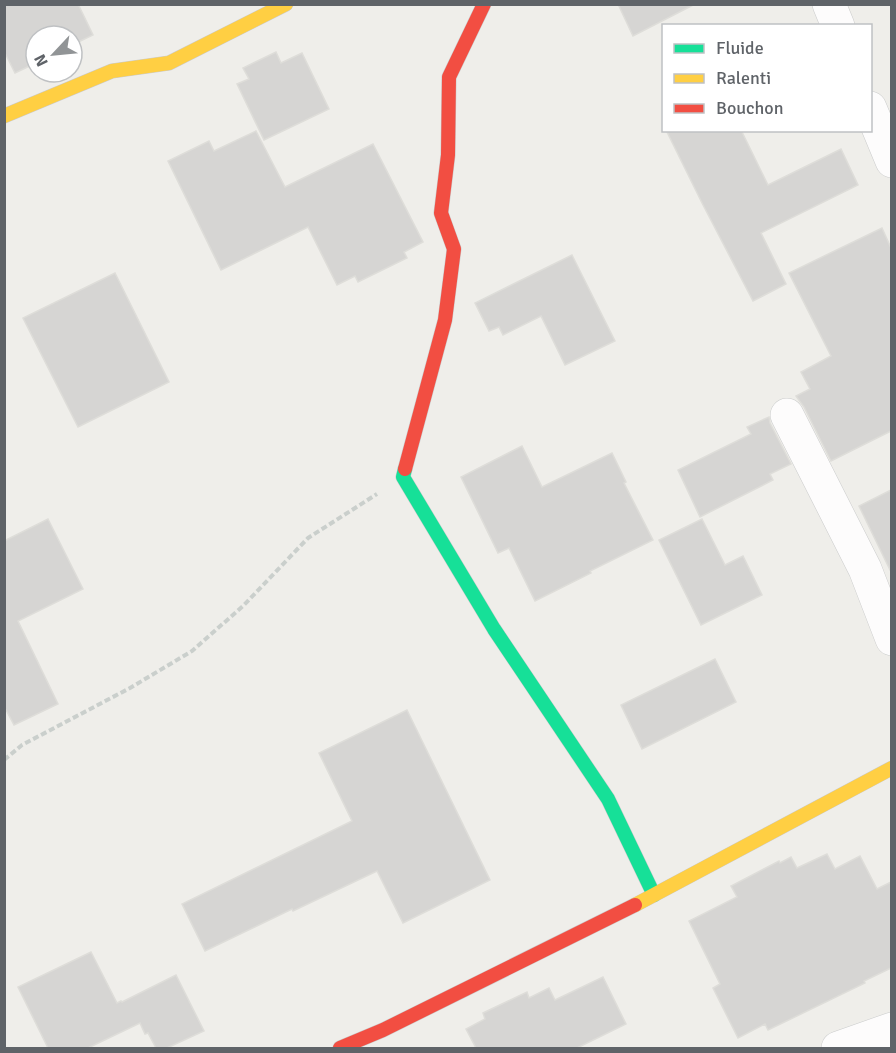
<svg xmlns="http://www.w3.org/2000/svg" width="896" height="1053" font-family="Signika,sans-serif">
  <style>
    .building { fill: #d6d5d3; stroke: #deddd9; stroke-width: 1.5 }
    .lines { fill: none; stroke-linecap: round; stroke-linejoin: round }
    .street-casing { stroke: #cbcccc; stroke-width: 34 }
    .fast-casing { stroke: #cacacb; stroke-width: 15 }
    .slow-casing { stroke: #cacacb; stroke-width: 15 }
    .jam-casing { stroke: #cacacb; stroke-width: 15 }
    .path { stroke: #cacfcc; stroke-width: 4; stroke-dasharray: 6 3; stroke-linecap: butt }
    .street { stroke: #fdfcfc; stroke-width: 33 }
    .fast { stroke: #16e098; stroke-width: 14 }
    .slow { stroke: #ffcf43; stroke-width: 14 }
    .jam { stroke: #f24e42; stroke-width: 14 }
  </style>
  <rect width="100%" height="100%" fill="#efeeea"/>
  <g class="building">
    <path d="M4 4H78L93 35 72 45V36H36V63L15 73 4 51Z"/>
    <path d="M618 4H695L633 36Z"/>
    <path d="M276 52 281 63 302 53 329 109 264 140 237 84 249 79 243 68Z"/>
    <path d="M666 130H741L768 185 841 149 858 185 761 233 786 284 753 301 702 203Z"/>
    <path d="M256 131 285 187 373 144 423 242 404 252 407 258 358 282 355 276 337 285 308 227 221 270 168 161 209 141 214 151Z"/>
    <path d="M882 228 891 248V431L831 461 804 407 796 396 810 389 801 372 831 356 789 273Z"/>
    <path d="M572 255 615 341 565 365 541 316 503 335 499 327 489 331 475 303Z"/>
    <path d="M115 273 169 382 78 427 23 318Z"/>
    <path d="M769 417 770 423 791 464 770 474 773 480 700 517 678 470 751 434 747 427Z"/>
    <path d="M522 446 542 487 612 453 626 482 624 483 653 540 590 571 591 573 535 601 509 548 498 553 461 477Z"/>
    <path d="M891 490V572L859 506Z"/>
    <path d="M48 519 83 589 18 621 58 704 14 725 4 706V541Z"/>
    <path d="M702 519 725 565 743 556 762 595 701 625 659 540Z"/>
    <path d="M715 659 736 702 642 749 621 705Z"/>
    <path d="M407 710 490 880 403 923 377 871 293 911 292 909 205 951 182 904 352 821 319 753Z"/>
    <path d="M827 854 835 869 860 856 877 889 891 882V968L864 981 865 983 768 1030 765 1024 738 1038 713 988 720 984 689 921 737 897 731 886 779 861 780 863 791 857 797 868Z"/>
    <path d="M91 952 117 1003 121 1001 122 1002 176 975 204 1031 167 1048H156L148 1033 145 1034 140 1023 88 1048H48L18 987Z"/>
    <path d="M603 977 626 1024 577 1048H476L466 1029 485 1019 483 1013 527 992 529 998 549 988 555 1000Z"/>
  </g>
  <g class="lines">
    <g class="street-casing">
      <g id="street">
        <path d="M829 4 838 26"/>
        <path d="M870 108 892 161"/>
        <path d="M787 415 865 569 892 639"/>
        <path d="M838 1048 892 1029"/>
      </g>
    </g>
    <g class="fast-casing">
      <path id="fast" d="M405 469 403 477 494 629 608 799 654 895"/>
    </g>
    <g class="slow-casing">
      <g id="slow">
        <path d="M4 116 112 71 169 63 286 4"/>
        <path d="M635 905 892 768"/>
      </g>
    </g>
    <g class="jam-casing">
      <g id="jam">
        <path d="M405 469 445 320 454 249 441 213 448 155 449 77 484 4"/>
        <path d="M340 1048 383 1030 635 905"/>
      </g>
    </g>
    <path class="path" d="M4 760 22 745 130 688 192 651 243 606 308 538 377 494"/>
    <use href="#street" class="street"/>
    <use href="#fast" class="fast"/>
    <use href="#slow" class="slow"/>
    <use href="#jam" class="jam"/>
  </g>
  <rect width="896" height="1053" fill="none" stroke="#5f6368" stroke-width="12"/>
  <rect x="662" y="24" width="210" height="108" fill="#ffffff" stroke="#bfc1c3" stroke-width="1.5"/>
  <rect x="674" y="44" width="30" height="9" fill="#16e098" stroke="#bfc1c3" stroke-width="1.5"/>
  <text x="716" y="54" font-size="18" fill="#5f6368">Fluide</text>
  <rect x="674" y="74" width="30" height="9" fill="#ffcf43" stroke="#bfc1c3" stroke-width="1.5"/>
  <text x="716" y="84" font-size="18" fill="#5f6368">Ralenti</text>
  <rect x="674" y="104" width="30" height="9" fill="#f24e42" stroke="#bfc1c3" stroke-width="1.5"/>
  <text x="716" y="114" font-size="18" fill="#5f6368">Bouchon</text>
  <g transform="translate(54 54) rotate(244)"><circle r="28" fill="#ffffff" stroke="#bfc1c3" stroke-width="1.5"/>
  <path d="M0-4.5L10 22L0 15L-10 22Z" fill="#919496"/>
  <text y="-9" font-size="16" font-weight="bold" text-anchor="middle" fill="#5f6368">N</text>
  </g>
</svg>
